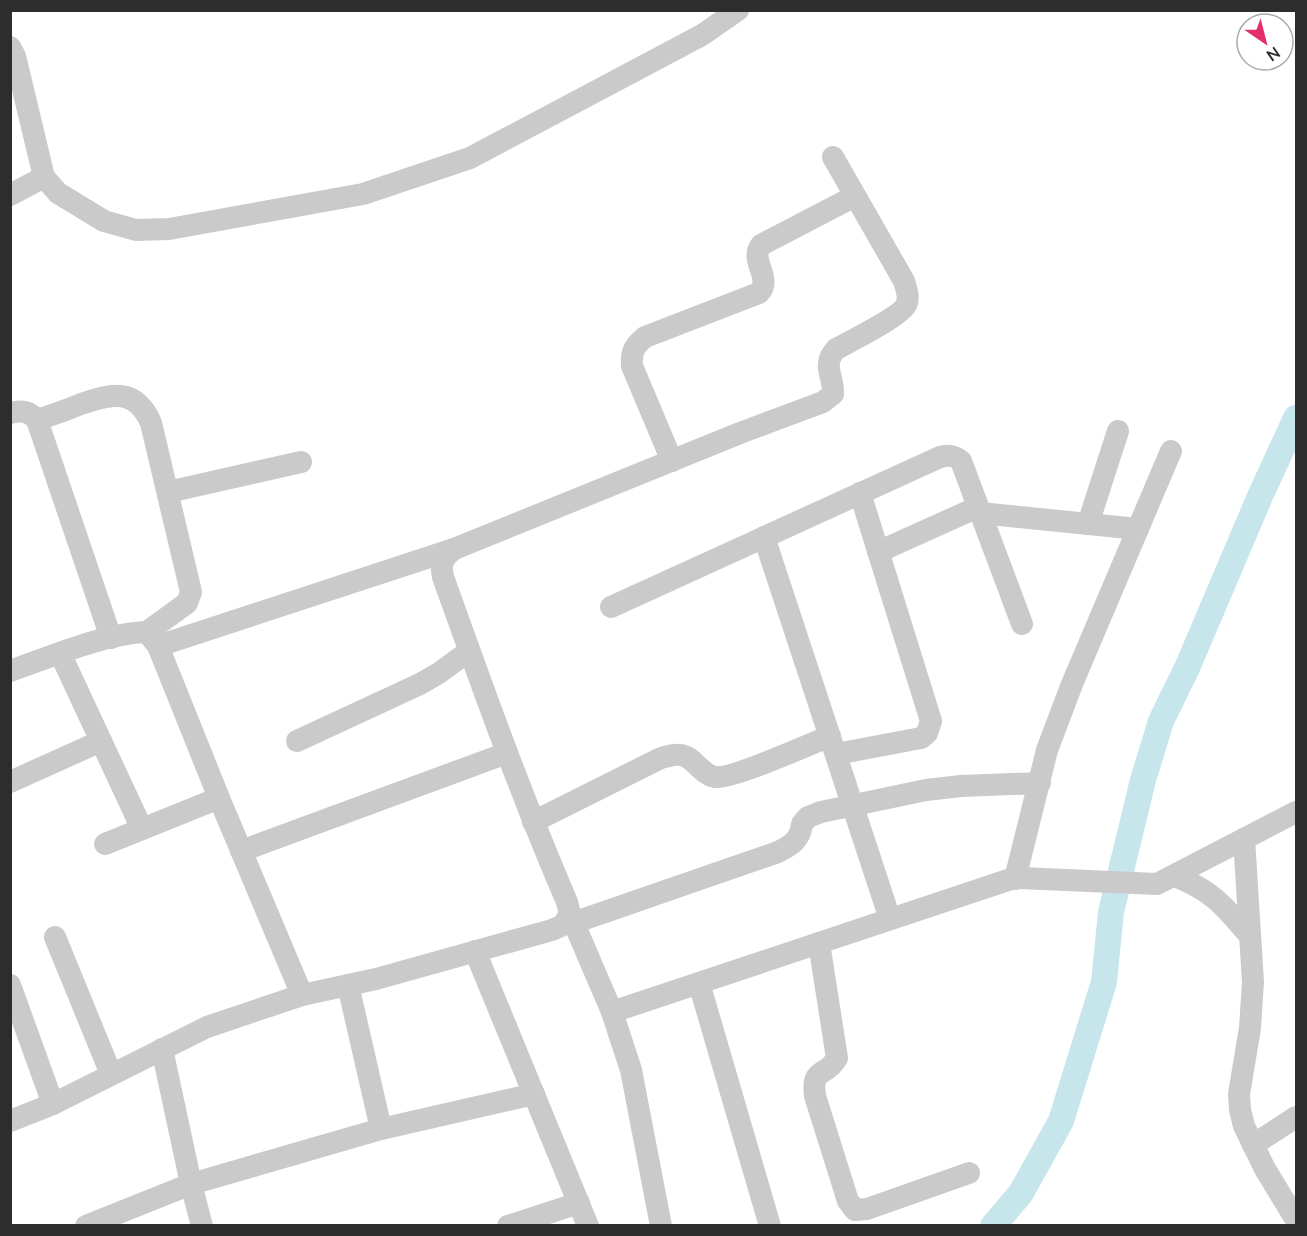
<svg xmlns="http://www.w3.org/2000/svg" width="1307" height="1236" font-family="'Nunito Sans',sans-serif">
  <style>
    .lines { fill: none; stroke-linecap: round; stroke-linejoin: round }
    .canal { stroke: #c7e6eb; stroke-width: 26 }
    .minor { stroke: #cacaca; stroke-width: 22 }
  </style>
  <rect width="100%" height="100%" fill="#fff"/>
  <g class="lines">
    <path class="canal" d="M993 1226 1021 1193 1061 1121 1104 982 1111 912 1143 780 1161 721 1187 668 1261 494 1296 418"/>
    <g class="minor">
      <path d="M10 47 15 56 44 177 58 193 104 221 136 230 169 229 363 194 470 158 702 35 738 10"/>
      <path d="M10 195 44 177"/>
      <path d="M10 413C22 410 29 411 37 420L111 638"/>
      <path d="M37 420C52 415 67 410 81 404 112 393 136 388 151 423L191 592 187 603 147 632"/>
      <path d="M672 461 632 366C631 352 634 346 645 337L759 293C773 278 749 261 761 245L855 196"/>
      <path d="M168 492 301 462"/>
      <path d="M980 513 1138 529"/>
      <path d="M1088 524 1118 431"/>
      <path d="M764 537 890 919"/>
      <path d="M878 552 978 507"/>
      <path d="M611 607 940 457C949 455 954 455 961 461L1022 624"/>
      <path d="M158 646 454 549"/>
      <path d="M60 653 142 829"/>
      <path d="M10 671C50 657 106 633 147 632L158 646 219 798 302 995"/>
      <path d="M297 741 420 684 439 673 469 651"/>
      <path d="M836 754 921 738 927 733 931 721 860 493"/>
      <path d="M10 782 101 741"/>
      <path d="M533 822 661 758C666 757 674 754 680 755 694 756 700 774 715 777 729 780 811 744 830 736"/>
      <path d="M1244 839 1253 982 1250 1028 1239 1094 1240 1110 1244 1126 1265 1169 1296 1220"/>
      <path d="M105 844 219 798"/>
      <path d="M241 851 507 753"/>
      <path d="M1175 876C1214 892 1223 905 1250 936"/>
      <path d="M1015 879 1047 750 1072 684 1171 451"/>
      <path d="M570 914 612 1012 631 1070 661 1226"/>
      <path d="M573 923 778 852C792 845 800 840 802 824L808 817 821 812 926 790 961 786 1040 783"/>
      <path d="M55 937 111 1074"/>
      <path d="M819 943 837 1058C826 1078 811 1066 815 1096L848 1201 855 1210 867 1209 969 1173"/>
      <path d="M475 951 588 1226"/>
      <path d="M699 983 770 1226"/>
      <path d="M10 985 53 1104"/>
      <path d="M348 985 381 1129"/>
      <path d="M612 1012 1008 880 1020 878 1157 884 1296 812"/>
      <path d="M162 1049 191 1184 202 1226"/>
      <path d="M10 1121 53 1104 207 1027 302 995 376 979 552 930 563 925 570 914 567 902C521 795 482 686 443 577 440 563 443 558 454 549L740 433 823 402 833 394C834 375 821 366 836 349 849 342 901 316 906 305 910 298 906 288 904 281L833 157"/>
      <path d="M1253 1145 1296 1117"/>
      <path d="M86 1226 191 1184 381 1129 534 1094"/>
      <path d="M508 1226 579 1203"/>
    </g>
  </g>
  <rect width="1307" height="1236" fill="none" stroke="#2d2d2d" stroke-width="24"/>
  <g transform="translate(1265 42) rotate(145)"><circle r="28" fill="#ffffff" stroke="#ababab" stroke-width="1.5"/>
  <path d="M0-4.5L10 22L0 15L-10 22Z" fill="#e52f6c"/>
  <text y="-9" font-size="16" font-weight="bold" text-anchor="middle" fill="#2d2d2d">N</text>
  </g>
</svg>
